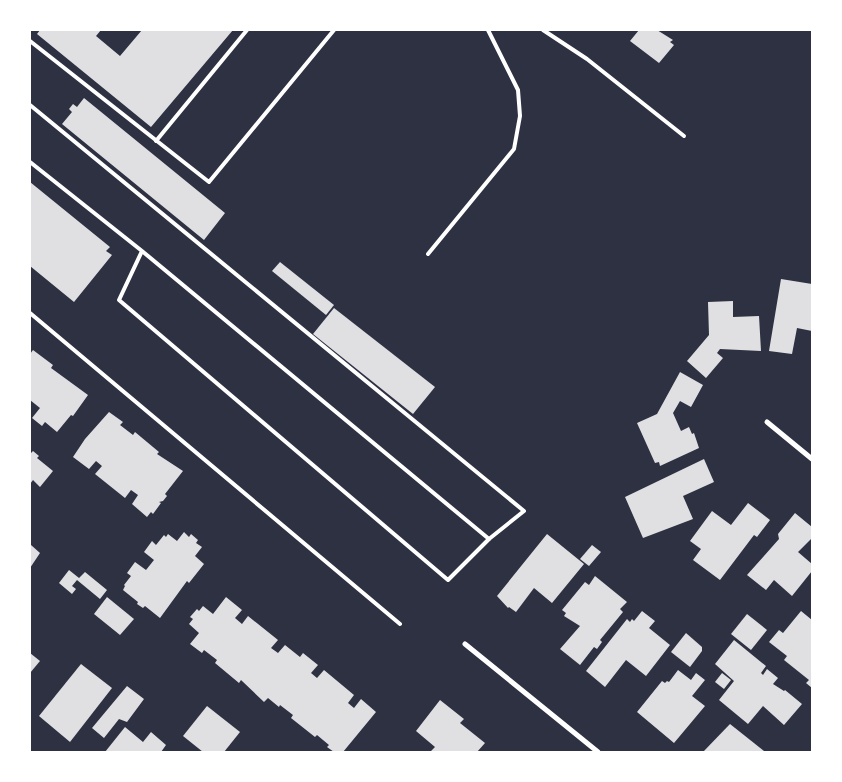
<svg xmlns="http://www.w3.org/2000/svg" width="842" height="782" font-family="'Zilla Slab',serif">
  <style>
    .building { fill: #e0e0e3 }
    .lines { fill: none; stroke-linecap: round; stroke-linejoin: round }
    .service { stroke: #fff; stroke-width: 4 }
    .minor { stroke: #fff; stroke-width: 5 }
  </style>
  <rect width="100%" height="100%" fill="#2d3142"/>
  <g class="building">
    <path d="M40 30H101L96 36 120 56 142 30H233L151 127 37 34Z"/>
    <path d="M639 30H657L673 40 670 42 674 45 659 63 630 41Z"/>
    <path d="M84 98 225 213 204 240 62 124 72 112 69 109 73 104 77 107Z"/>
    <path d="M30 182 110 247 106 251 112 255 74 302 30 266Z"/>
    <path d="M280 262 334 305 326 315 272 271Z"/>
    <path d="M781 279 812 284V331L797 328 792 354 769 351Z"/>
    <path d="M733 301V317L759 316 761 351 720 349 717 353 723 358 706 378 687 361 709 335 708 302Z"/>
    <path d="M334 308 435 387 413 414 313 334Z"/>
    <path d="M33 350 53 365 51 368 88 395 73 416 71 415 57 432 45 422 42 426 32 418 40 408 30 400V354Z"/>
    <path d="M680 372 703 385 691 407 680 401 673 413 681 431 689 427 692 434 694 433 699 448 660 466 659 462 655 463 637 423 657 414Z"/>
    <path d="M109 412 123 422 120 425 133 435 135 432 159 452 157 454 183 471 165 494 167 496 163 501 159 502 161 503 153 514 151 512 147 517 132 504 138 495 131 490 125 498 95 474 102 466 96 461 89 469 73 457 85 439Z"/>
    <path d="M33 451 39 456 37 458 53 471 40 487 33 480 30 484V454Z"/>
    <path d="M704 459 714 482 683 496 693 519 643 538 625 497Z"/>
    <path d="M748 503 770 520 757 537 754 535 720 580 693 560 701 549 690 541 712 511 731 525Z"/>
    <path d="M795 513 812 527V538L798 552 812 564V571L792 596 774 580 766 590 747 575 779 539 778 534Z"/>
    <path d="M184 532 189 537 191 534 198 540 196 543 202 547 195 556 204 564 189 583 187 581 160 618 145 606 143 608 137 604 138 602 123 590 125 586 124 585 131 576 127 573 135 562 146 570 154 560 144 552 152 541 156 545 164 535 166 537 168 534 177 541Z"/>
    <path d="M547 534 584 564 552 603 534 588 516 612 509 607 508 608 497 596Z"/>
    <path d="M31 545 40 553 30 568V547Z"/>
    <path d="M592 545 601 552 589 566 580 559Z"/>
    <path d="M69 570 79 578 85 572 107 590 100 599 77 580 72 586 76 589 72 594 59 583Z"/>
    <path d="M595 576 627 602 620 609 623 612 600 640 602 642 597 649 594 647 580 665 560 649 580 626 564 616 566 613 562 610 585 582 589 585Z"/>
    <path d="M107 597 134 619 120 635 94 614Z"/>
    <path d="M226 597 242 610 235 618 242 624 248 616 278 640 271 648 278 653 285 645 300 657 303 653 318 665 311 673 317 678 324 670 354 695 348 703 354 708 361 699 376 712 343 752H334L327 747 329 745 317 735 315 737 291 718 293 715 280 705 279 707 268 698 264 702 241 680 239 683 215 663 217 660 204 650 202 653 190 644 199 633 189 624 193 619 190 617 197 609 199 611 203 606 213 614Z"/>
    <path d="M642 611 655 621 649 628 670 645 646 676 626 660 605 687 586 671 627 619 630 622 632 619 634 621Z"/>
    <path d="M801 611 812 620V688L806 683 809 680 784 660 787 656 769 642 779 630 783 633Z"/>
    <path d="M747 614 767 630 751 650 731 634Z"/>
    <path d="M686 633 702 647V651L690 667 671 652Z"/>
    <path d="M734 640 766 666 761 673 763 675 767 669 778 678 773 684 784 691 785 690 802 704 784 725 763 706 748 724 719 700 734 681 715 664Z"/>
    <path d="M30 653 40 661 30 673Z"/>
    <path d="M81 664 112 688 70 742 39 716Z"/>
    <path d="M678 670 691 680 696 673 705 680 692 696 705 706 674 743 637 712 662 681 665 683 667 681 669 682Z"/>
    <path d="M722 673 731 680 724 689 715 682Z"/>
    <path d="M127 686 144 699 127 722 119 719 104 738 92 728Z"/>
    <path d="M440 700 464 719 460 723 485 743 477 752H430L435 747 416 731Z"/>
    <path d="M207 706 240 732 224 752H203L183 736Z"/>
    <path d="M730 724 764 751 763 752H703Z"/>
    <path d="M125 727 143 742 151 732 166 745 161 752H105Z"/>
  </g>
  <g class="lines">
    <g class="service">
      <path d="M543 30 587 59 684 136"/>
      <path d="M30 41 209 182 334 30"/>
      <path d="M30 105 524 511 489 539"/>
      <path d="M156 141 247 30"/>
      <path d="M30 162 142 251 489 539 448 580 119 300 142 251"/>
      <path d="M428 254 514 149 520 116 518 90 488 30"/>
      <path d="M30 313 400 624"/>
    </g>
    <g class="minor">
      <path d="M767 422 812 459"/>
      <path d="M465 644 598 752"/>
    </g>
  </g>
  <rect width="842" height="782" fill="none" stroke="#ffffff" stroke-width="62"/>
</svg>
